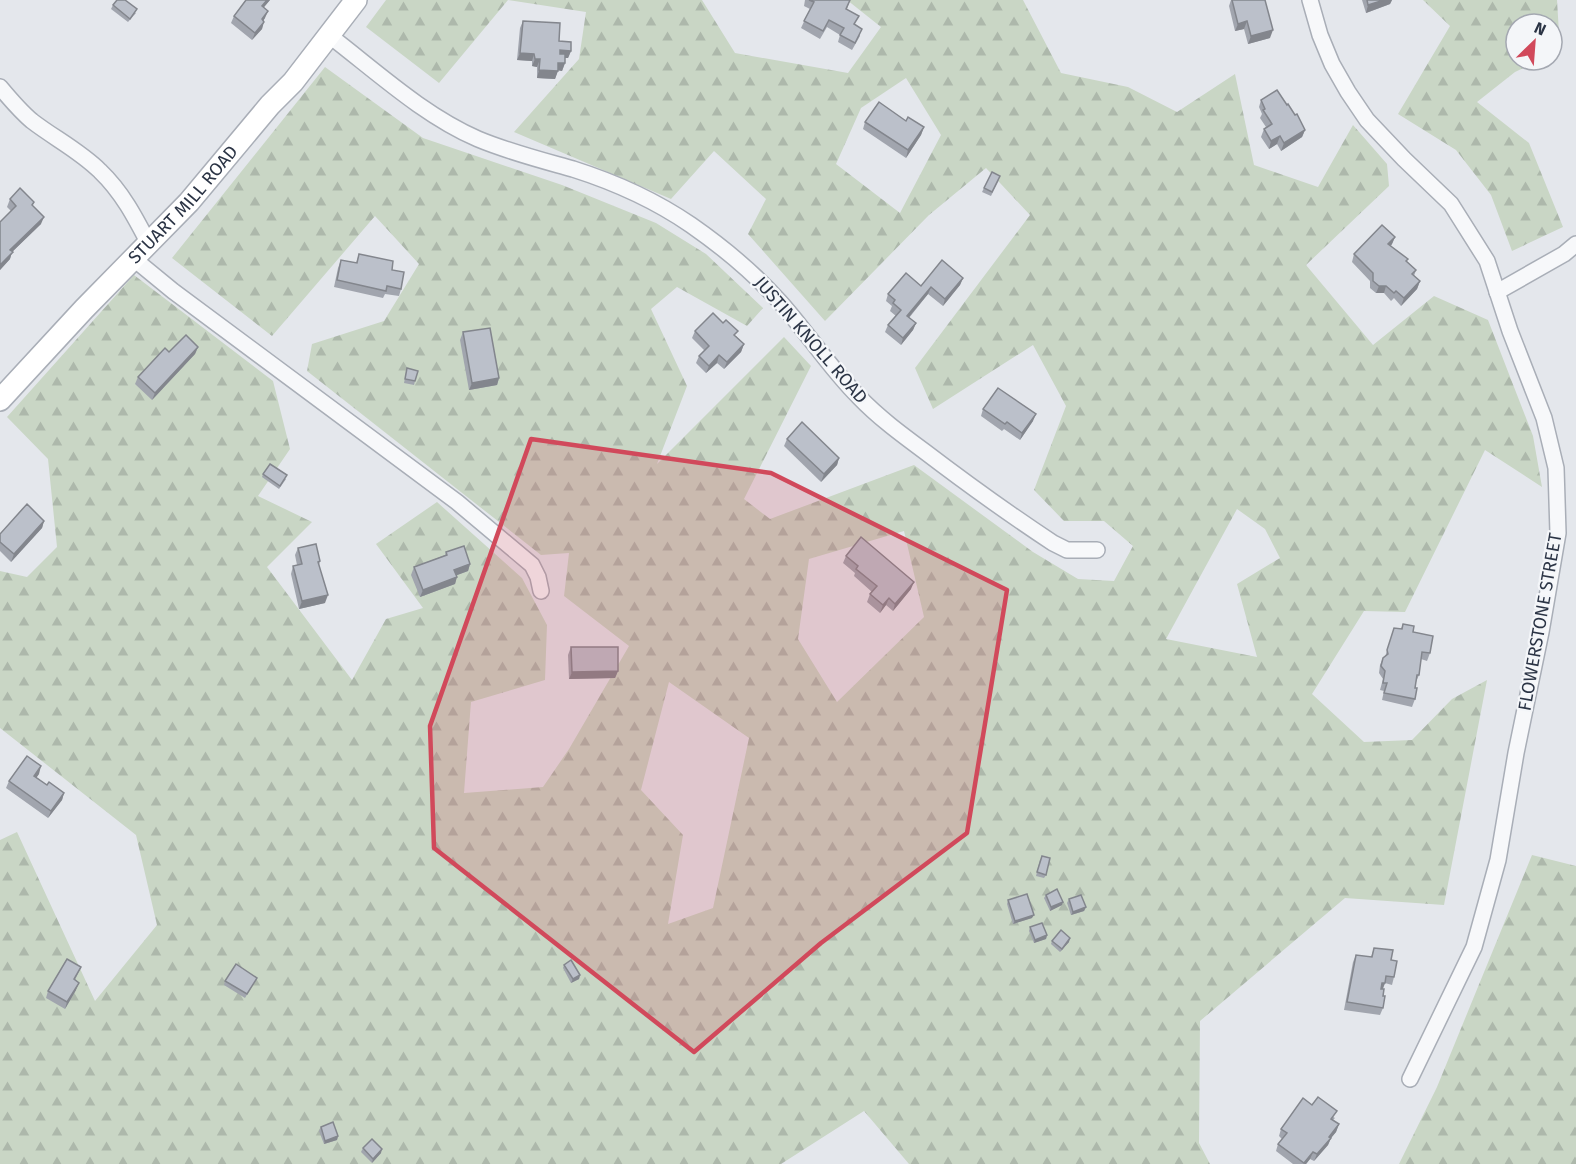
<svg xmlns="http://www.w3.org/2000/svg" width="1576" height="1164" font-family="'Fira Sans',sans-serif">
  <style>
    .forest { fill: url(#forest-firs); fill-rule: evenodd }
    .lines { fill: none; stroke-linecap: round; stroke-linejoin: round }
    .street-casing { stroke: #a9aeb7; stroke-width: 18 }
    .secondary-casing { stroke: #a9aeb7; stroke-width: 24 }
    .street { stroke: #f7f8fa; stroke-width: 15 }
    .secondary { stroke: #fff; stroke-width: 21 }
    .wall { fill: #a1a5ae }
    .shaded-wall { fill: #83868d }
    .building { fill: #bbc0ca; stroke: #83868d; stroke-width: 1.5 }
    .marked { fill: #d1495b; fill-opacity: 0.2; stroke: #d1495b; stroke-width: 4.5; stroke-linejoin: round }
    .labels { text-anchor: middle; stroke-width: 4.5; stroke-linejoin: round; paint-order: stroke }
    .street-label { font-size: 18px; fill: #2b3445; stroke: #f4f6f9 }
  </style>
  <defs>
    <pattern id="forest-firs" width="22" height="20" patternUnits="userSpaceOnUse" patternTransform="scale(1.5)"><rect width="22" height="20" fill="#c9d6c5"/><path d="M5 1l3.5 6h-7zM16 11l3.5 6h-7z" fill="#adb8ab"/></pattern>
  </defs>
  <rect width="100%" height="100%" fill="#e4e7ec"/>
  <g class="forest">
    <path d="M386 0H702L735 53 848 73 881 27 847 0H1023L1061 73 1128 87 1177 112 1235 74 1254 165 1318 187 1353 125 1387 164 1389 186 1306 265 1373 345 1434 296 1488 320 1533 436 1542 487 1485 450 1405 612 1364 611 1312 694 1364 742 1412 740 1452 699 1487 680 1444 905 1345 898 1200 1021 1199 1143 1210 1164H909L864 1111 781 1164H0V840L17 832 95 1001 157 925 136 835 0 728V571L27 577 57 547 48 459 7 417 134 275 273 381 290 449 258 496 312 522 267 567 352 680 386 619 423 608 376 544 437 502 522 578 547 625 545 680 471 702 464 793 543 787 569 749 629 646 564 596 569 553 541 555 307 371 312 344 384 321 419 264 375 216 272 336 172 258 325 67 423 138 562 185 656 223 706 254 763 308 747 326 677 287 651 309 687 386 657 464 784 337 811 366 744 499 770 519 914 465 1033 552 1078 579 1114 581 1133 546 1104 521H1064L1034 490 1066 406 1033 345 933 409 915 368 1030 215 986 168 929 215 825 321 748 234 766 199 714 151 671 199 514 132 579 59 586 12 508 0 439 83 366 27ZM906 78 941 135 900 213 836 164 861 108ZM1237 509 1265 529 1280 558 1237 584 1257 657 1166 639ZM904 531 924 617 837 702 798 639 809 559ZM669 682 749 738 713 908 668 924 683 835 641 790Z"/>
    <path d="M1423 0H1557L1560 50 1552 54V24H1516V60H1540L1515 72 1477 102 1529 143 1563 227 1512 251 1491 195 1456 150 1398 114 1450 26Z"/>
    <path d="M1532 855 1576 866V1164H1399L1437 1087Z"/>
  </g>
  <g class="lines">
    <g class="street-casing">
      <g id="street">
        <path d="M1310 0 1320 35 1332 64 1348 92 1367 120 1404 159 1451 204 1487 261 1510 331 1544 418 1556 468 1558 533 1541 632 1516 753 1498 860 1474 947 1410 1079"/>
        <path d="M330 36C377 72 423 115 478 139 509 152 541 160 573 169 614 182 656 201 691 225 724 248 754 273 780 302 807 332 829 367 858 396 878 417 901 434 924 451 966 483 1009 514 1053 543L1067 550H1097"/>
        <path d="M0 87C10 99 20 111 32 121 54 138 80 151 100 171 122 192 135 217 149 244"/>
        <path d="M134 259 173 291 457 502 532 565 538 577 541 591"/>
        <path d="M1497 292 1564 254 1576 244"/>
      </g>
    </g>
    <g class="secondary-casing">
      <g id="secondary">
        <path id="s1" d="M0 400 84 309 189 202 270 105 293 82 356 0"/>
      </g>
    </g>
    <use href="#street" class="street"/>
    <use href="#secondary" class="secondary"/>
  </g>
  <g class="wall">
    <path d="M246 0H270L264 7 265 18 263 21 262 29 252 40 231 23 234 16Z"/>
    <path d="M805 0H850L847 9 855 25 860 36 852 50 838 42 840 35 827 27 820 39 801 28 810 9 804 6Z"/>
    <path d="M1231 0H1265L1270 38 1248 44 1244 29 1235 31 1229 6Z"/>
    <path d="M1362 0H1392L1390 4 1366 13Z"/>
    <path d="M113 5 136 13 128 22 111 9Z"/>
    <path d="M523 21 559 41 571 51 568 58H565V63L562 71 558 70 555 79 537 78V67L532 66V61L517 60 520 28Z"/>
    <path d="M1261 100 1287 105 1305 130 1302 137 1281 151 1277 144 1269 149 1261 137 1264 129 1266 127 1260 118 1262 114 1259 107Z"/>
    <path d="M906 121 924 127 921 135 906 158 863 129 865 122Z"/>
    <path d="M999 180 991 196 982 192 984 188Z"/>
    <path d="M10 199 33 206 41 224 12 252 10 259 0 270V222L11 211 7 207Z"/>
    <path d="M1395 237 1391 246 1416 270 1414 276 1420 281 1417 289 1401 306 1394 298 1391 301 1384 293H1376L1370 288V281L1352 262 1354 254Z"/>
    <path d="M359 254 392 270 401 289 399 296 385 294 383 298 334 287 338 268 341 260 356 263Z"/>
    <path d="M963 278 960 285 943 306 928 294 909 318 916 323 913 330 901 345 885 332 888 325 896 316 890 311 892 306 886 301 888 294 921 286Z"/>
    <path d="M695 331 736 336 744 344 741 352 724 369 717 363 706 373 696 363 699 356 705 351 692 338Z"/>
    <path d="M463 332 499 378 497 385 469 390 460 340Z"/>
    <path d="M198 347 195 354 152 400 135 384 138 377 169 352Z"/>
    <path d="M407 368 415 381 414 385 404 383Z"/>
    <path d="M983 409 1033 421 1020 440 1004 429 1002 431 981 416Z"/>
    <path d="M787 439 839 458 837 465 821 482 784 446Z"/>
    <path d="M263 474 286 479 279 489 262 477Z"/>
    <path d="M44 521 42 528 11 562 0 551V534Z"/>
    <path d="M298 548 320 561 319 565 325 603 299 609 291 574 293 566 297 565 295 555Z"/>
    <path d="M446 552 470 564 468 571 457 575 455 584 420 597 411 575 414 567 445 555Z"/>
    <path d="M846 556 911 589 893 611 886 605 880 613 867 602 870 594 872 592 854 576 855 573 843 563Z"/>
    <path d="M1403 624 1413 632 1430 653 1427 661 1421 659 1419 675 1416 682 1415 688V699L1412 707 1382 700 1384 691 1380 690 1383 679 1379 673 1380 665 1383 658 1385 657 1394 628 1401 629Z"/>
    <path d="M571 647 618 671 615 678 569 679 568 655Z"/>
    <path d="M39 774 36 777 47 785 64 793 62 800 48 818 6 788 9 781Z"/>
    <path d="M1040 860 1046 875 1044 878 1036 876Z"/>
    <path d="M1046 895 1062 905 1050 911 1044 898Z"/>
    <path d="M1069 899 1086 907 1084 911 1071 915 1067 903Z"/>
    <path d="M1008 900 1032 918 1013 924 1007 904Z"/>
    <path d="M1030 927 1047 935 1046 939 1034 943 1029 931Z"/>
    <path d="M1052 941 1069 942 1060 952 1051 944Z"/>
    <path d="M1374 948 1391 960 1394 977 1392 985 1385 983 1383 989V1008L1380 1015 1344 1010 1353 962 1356 955 1371 957Z"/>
    <path d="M564 965 580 975 579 979 571 983 563 968Z"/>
    <path d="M81 967 75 980 76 990 65 1009 46 998 48 991Z"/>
    <path d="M257 978 245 998 224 985 225 981Z"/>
    <path d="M1312 1105 1335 1118 1333 1120 1339 1124 1336 1132 1331 1138 1328 1145 1314 1161 1310 1159 1306 1164H1293L1276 1151 1278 1144 1282 1139 1279 1136 1281 1129Z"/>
    <path d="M321 1127 338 1136 337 1140 324 1144 319 1131Z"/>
    <path d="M363 1148 381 1153 372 1163 361 1152Z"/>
  </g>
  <g class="shaded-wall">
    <path d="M267 0H270L259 13 262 6Z"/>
    <path d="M1384 0H1392L1390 4 1366 13 1368 5Z"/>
    <path d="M268 11 265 18 259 27 262 19Z"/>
    <path d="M1247 21 1244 29 1235 31 1238 24Z"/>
    <path d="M264 22 262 29 252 40 255 33Z"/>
    <path d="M1273 30 1270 38 1248 44 1251 36Z"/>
    <path d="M560 50 571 51 568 58H558Z"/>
    <path d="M520 53 534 54 532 61 517 60Z"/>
    <path d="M535 59H540L537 67 532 66Z"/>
    <path d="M558 63H565L562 71 556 70Z"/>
    <path d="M539 70 558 71 555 79 537 78Z"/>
    <path d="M924 127 921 135 906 158 908 150Z"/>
    <path d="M1305 130 1302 137 1281 151 1284 143Z"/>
    <path d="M1280 136 1277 144 1269 149 1271 141Z"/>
    <path d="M44 217 41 224 12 252 10 259 0 270V265L10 250Z"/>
    <path d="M1395 237 1392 244 1386 251 1388 244Z"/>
    <path d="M963 278 960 285 943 306 945 299Z"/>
    <path d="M1420 281 1417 289 1401 306 1404 298Z"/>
    <path d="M1379 286H1386L1384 293H1376Z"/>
    <path d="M931 287 928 294 904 323 907 316Z"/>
    <path d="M916 323 913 330 901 345 903 338Z"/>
    <path d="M744 344 741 352 724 369 727 362Z"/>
    <path d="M198 347 195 354 152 400 155 393Z"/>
    <path d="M719 355 717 363 706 373 709 366Z"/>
    <path d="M499 378 497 385 469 390 472 383Z"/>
    <path d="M1036 414 1033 421 1020 440 1022 433Z"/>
    <path d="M839 458 837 465 821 482 824 474Z"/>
    <path d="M44 521 42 528 11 562 14 554Z"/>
    <path d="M470 564 468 571 452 577 454 570Z"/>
    <path d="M457 577 455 584 420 597 423 590Z"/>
    <path d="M914 582 911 589 893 611 895 604Z"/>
    <path d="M328 595 325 603 299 609 302 601Z"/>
    <path d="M889 598 886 605 880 613 883 605Z"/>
    <path d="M618 671 615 678 569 679 572 672Z"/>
    <path d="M41 766 39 774 32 784 34 776Z"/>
    <path d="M64 793 62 800 48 818 51 811Z"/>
    <path d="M1063 902 1062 905 1050 911 1051 907Z"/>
    <path d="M1086 907 1084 911 1071 915 1073 912Z"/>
    <path d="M1034 915 1032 918 1013 924 1015 921Z"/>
    <path d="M1047 935 1046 939 1034 943 1035 940Z"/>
    <path d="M1070 938 1069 942 1060 952 1062 949Z"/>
    <path d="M580 975 579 979 571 983 573 979Z"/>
    <path d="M79 983 76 990 65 1009 67 1002Z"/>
    <path d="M1382 983H1385L1382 990H1379Z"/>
    <path d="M1339 1124 1336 1132 1331 1138 1328 1145 1314 1161 1317 1154Z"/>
    <path d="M338 1136 337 1140 324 1144 325 1141Z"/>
    <path d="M382 1149 381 1153 372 1163 373 1159Z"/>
    <path d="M1313 1152 1310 1159 1306 1164H1304Z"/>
  </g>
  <g class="building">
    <path d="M117 0H125L137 9 130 19 113 5Z"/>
    <path d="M246 0H267L262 6 268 11 262 19 264 22 255 33 234 16Z"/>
    <path d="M809 0H850L846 9 859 16 854 24 862 29 855 43 840 35 844 28 829 20 823 31 804 21 814 2Z"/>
    <path d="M1232 0H1265L1273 30 1251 36 1247 21 1238 24Z"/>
    <path d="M1367 0H1384L1368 5Z"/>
    <path d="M523 21 560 23 559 41 571 42V51L560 50V54H565V63H558V71L539 70 540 59H535L534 54 520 53Z"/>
    <path d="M1277 90 1287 105 1288 104 1295 115 1297 114 1305 130 1284 143 1280 136 1271 141 1264 129 1272 124 1263 110 1265 109 1261 100Z"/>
    <path d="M879 102 906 121 908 117 924 127 908 150 865 122Z"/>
    <path d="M992 172 1000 176 992 192 984 188Z"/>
    <path d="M20 188 34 202 32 205 44 217 10 250 13 252 0 265V222L16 206 10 199Z"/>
    <path d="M1382 225 1395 237 1388 244 1408 259 1406 261 1416 270 1412 274 1420 281 1404 298 1396 291 1394 293 1386 286H1379L1373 281V273L1354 254Z"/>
    <path d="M359 254 393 261 392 270 404 272 401 289 387 286 386 291 337 280 341 260 357 263Z"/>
    <path d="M942 260 963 278 945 299 931 287 907 316 916 323 903 338 888 325 901 310 893 303 895 300 888 294 906 273 921 286Z"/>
    <path d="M713 313 723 323 726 320 738 331 734 335 744 344 727 362 719 355 709 366 699 356 709 346 695 331Z"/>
    <path d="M490 328 499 378 472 383 463 332Z"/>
    <path d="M186 335 198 347 155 393 138 377 165 348 169 352Z"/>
    <path d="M407 368 418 371 415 381 405 379Z"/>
    <path d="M998 388 1036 414 1022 433 1007 422 1005 424 983 409Z"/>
    <path d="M802 422 839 458 824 474 787 439Z"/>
    <path d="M270 464 287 475 280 486 263 474Z"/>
    <path d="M27 504 44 521 14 554 0 542V534Z"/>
    <path d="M861 537 914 582 895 604 889 598 883 605 870 594 877 586 856 569 858 566 846 556Z"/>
    <path d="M316 544 320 561 318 562 328 595 302 601 293 566 302 564 298 548Z"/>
    <path d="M464 546 470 564 454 570 457 577 423 590 414 567 447 555 446 552Z"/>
    <path d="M1403 624 1414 626 1413 632 1433 636 1430 653 1422 652 1419 675H1417L1415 688H1417L1415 699 1384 693 1387 683H1383L1385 671 1381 666 1383 658 1388 654 1387 650 1394 628 1402 629Z"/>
    <path d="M571 647H618V671L572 672Z"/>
    <path d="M27 756 41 766 34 776 47 785 49 782 64 793 51 811 9 781Z"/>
    <path d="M1042 856 1050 858 1046 875 1037 872Z"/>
    <path d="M1057 889 1063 902 1051 907 1046 895Z"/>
    <path d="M1027 894 1034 915 1015 921 1008 900Z"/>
    <path d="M1081 895 1086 907 1073 912 1069 899Z"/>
    <path d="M1042 923 1047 935 1035 940 1030 927Z"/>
    <path d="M1061 930 1070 938 1062 949 1052 941Z"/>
    <path d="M1374 948 1393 950 1391 960 1397 961 1394 977 1386 976 1385 983H1382L1381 989H1384L1383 996H1385L1383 1008 1347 1002 1356 955 1372 957Z"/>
    <path d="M67 959 81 967 74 979 79 983 67 1002 48 991Z"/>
    <path d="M571 960 580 975 573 979 564 965Z"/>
    <path d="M236 964 257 978 247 994 225 981Z"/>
    <path d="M1318 1097 1337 1111 1331 1119 1339 1124 1329 1137 1331 1138 1317 1154 1313 1152 1304 1163 1278 1144 1287 1133 1281 1129 1303 1098 1312 1105Z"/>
    <path d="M333 1122 338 1136 325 1141 321 1127Z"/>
    <path d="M372 1139 382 1149 373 1159 363 1148Z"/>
  </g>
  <path class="marked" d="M531 439 771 473 1007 590 967 833 821 943 694 1052 434 848 430 726Z"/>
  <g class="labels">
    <g class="street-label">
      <text dy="6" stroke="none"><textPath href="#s1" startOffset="268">STUART MILL ROAD</textPath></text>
      <text transform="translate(811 340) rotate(49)" y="6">JUSTIN KNOLL ROAD</text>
      <text transform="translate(1540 622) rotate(-80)" y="6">FLOWERSTONE STREET</text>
    </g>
  </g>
  <g transform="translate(1534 42) rotate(25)"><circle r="28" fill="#f4f6f9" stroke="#a4a8b1" stroke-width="1.5"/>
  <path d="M0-4.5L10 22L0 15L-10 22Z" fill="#d1495b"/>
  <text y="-9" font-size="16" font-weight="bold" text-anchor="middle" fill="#2b3445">N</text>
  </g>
</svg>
